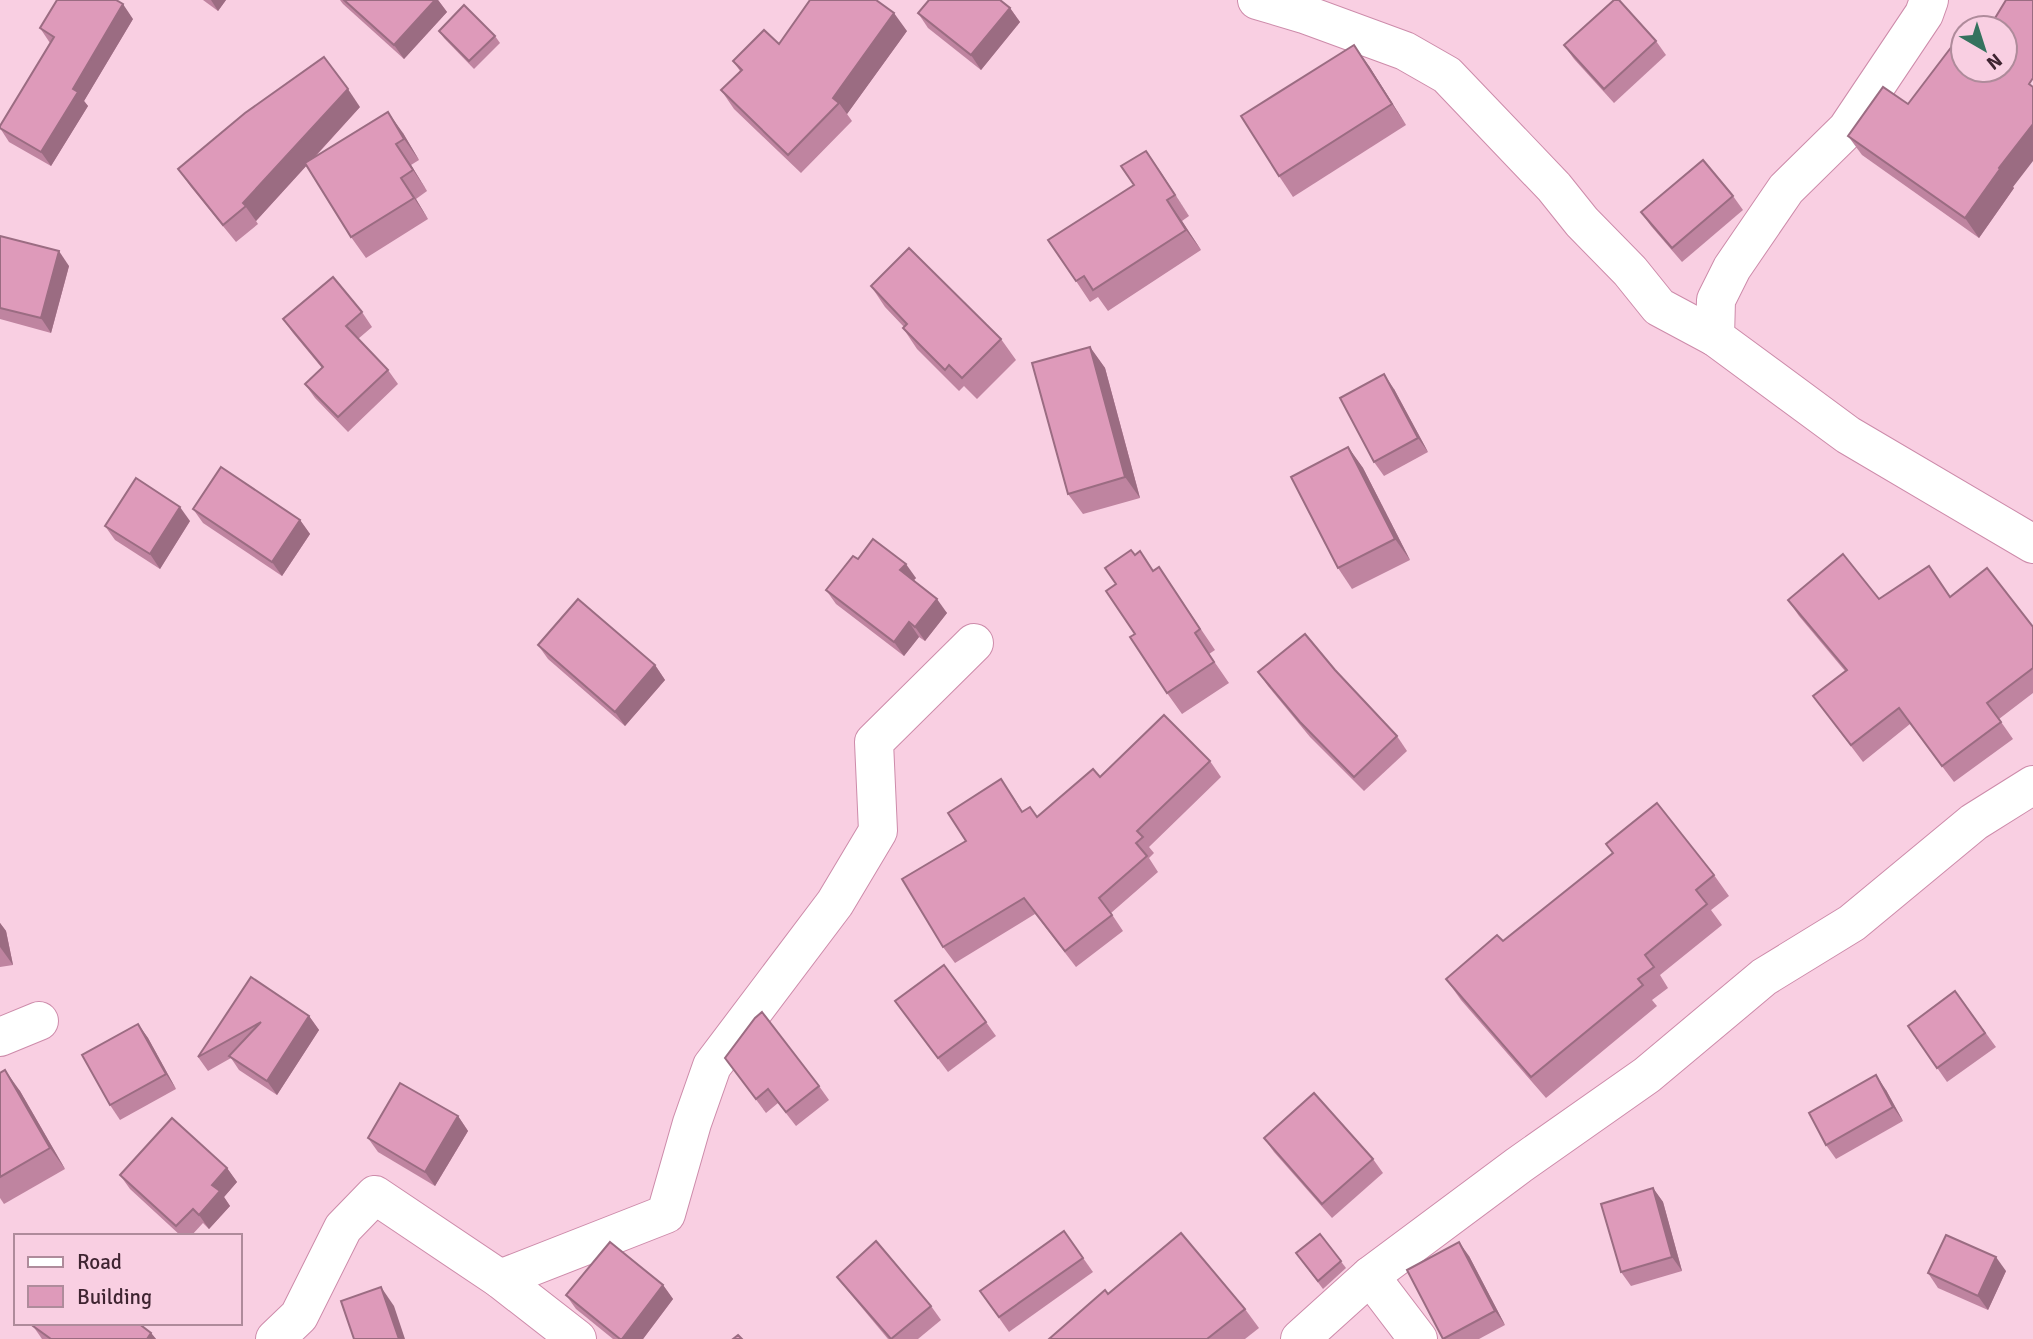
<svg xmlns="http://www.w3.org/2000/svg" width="2033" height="1339" font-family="Signika,sans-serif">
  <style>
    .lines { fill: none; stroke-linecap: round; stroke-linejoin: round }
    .minor-casing { stroke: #cd8baa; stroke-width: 40 }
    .minor { stroke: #fff; stroke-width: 38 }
    .wall { fill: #bf84a0 }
    .shaded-wall { fill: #9b6c82 }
    .building { fill: #de9aba; stroke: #9b6c82; stroke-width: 2 }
  </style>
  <rect width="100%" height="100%" fill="#f9cfe2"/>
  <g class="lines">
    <g class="minor-casing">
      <g id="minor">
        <path d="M1257 0 1304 14 1405 51 1447 75 1554 187 1582 222 1630 271 1659 307 1715 337"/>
        <path d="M1929 0 1924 14 1847 129 1786 189 1732 268 1716 300 1715 337 1848 435 2033 544"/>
        <path d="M0 1037 39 1021"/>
        <path d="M1370 1276 1418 1339"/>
        <path d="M500 1279 666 1214 692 1123 712 1066 835 903 878 831 874 742 974 643"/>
        <path d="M275 1339 299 1316 343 1228 375 1195 500 1279 577 1339"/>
        <path d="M1300 1339 1370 1276 1519 1165 1647 1075 1764 977 1852 923 1974 822 2033 785"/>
      </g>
    </g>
    <use href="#minor" class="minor"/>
  </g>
  <g class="wall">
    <path d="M203 0H226L218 11Z"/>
    <path d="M340 0H438L447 12 404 59 343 4Z"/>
    <path d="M1010 8 1020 22 981 70 928 28 918 13Z"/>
    <path d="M133 19 84 101 88 106 51 166 9 142 0 128 50 43 40 28Z"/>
    <path d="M439 31 495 36 500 43 474 69 444 38Z"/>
    <path d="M907 31 847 114 852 121 801 173 734 109 721 90 740 71 733 61 779 44Z"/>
    <path d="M1656 41 1666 55 1614 103 1574 59 1564 45Z"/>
    <path d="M1369 66 1406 125 1293 197 1279 176Z"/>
    <path d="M360 107 314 158 403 133 419 160 411 165 427 191 416 199 428 219 366 258 351 237 307 165 256 221 258 224 236 242 191 187 178 169Z"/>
    <path d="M1848 136 2013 187 2014 188 1979 238 1862 155Z"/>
    <path d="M1146 151 1189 216 1182 221 1201 250 1108 311 1098 297 1090 302 1076 281 1134 185Z"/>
    <path d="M1733 196 1743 210 1682 262 1651 226 1641 212Z"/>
    <path d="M0 236 69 266 51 333 0 319Z"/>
    <path d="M871 286 1001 339 1016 360 977 399 964 386 959 391 917 349 903 328 904 327 885 307Z"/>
    <path d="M362 312 372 327 358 339 388 370 398 384 348 432 315 398 305 384 322 368 293 333 283 319Z"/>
    <path d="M1090 347 1105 368 1140 498 1083 514 1068 494Z"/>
    <path d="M1394 389 1428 452 1384 476 1374 462Z"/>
    <path d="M1348 447 1363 468 1410 560 1352 589 1338 568Z"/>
    <path d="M193 509 300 520 310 534 282 576 203 523Z"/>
    <path d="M190 521 160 569 115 540 105 526Z"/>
    <path d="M1135 555 1153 570 1159 567 1215 650 1209 654 1229 683 1182 714 1167 693 1135 634 1116 584Z"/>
    <path d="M858 559 916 578 914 580 947 613 925 641 919 637 904 656 836 604 826 590Z"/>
    <path d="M1950 597 2033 627V693L1999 719 2013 739 1954 782 1910 724 1863 762 1813 696 1845 671 1799 616 1788 600Z"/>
    <path d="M538 645 655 665 665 680 625 726 548 659Z"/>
    <path d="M1335 670 1397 736 1407 751 1364 791 1310 737 1268 686 1258 672Z"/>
    <path d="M1210 761 1221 777 1149 847 1154 853 1149 858 1158 872 1111 913 1123 931 1076 967 1035 914 955 963 943 947 966 841 1012 795 1023 812 1037 817 1100 777Z"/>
    <path d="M1606 844 1714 875 1729 896 1711 910 1722 925 1660 975 1668 988 1652 1000 1657 1006 1546 1098 1461 1000 1446 979 1503 941 1613 854Z"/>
    <path d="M0 923 6 931 13 965 0 967Z"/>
    <path d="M251 977 309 1016 319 1030 277 1095 239 1070 231 1058 208 1071 198 1057Z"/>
    <path d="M1955 991 1996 1047 1947 1082 1908 1026Z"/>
    <path d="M895 1001 986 1022 996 1036 948 1072Z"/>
    <path d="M138 1024 148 1038 176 1089 120 1120 110 1105Z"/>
    <path d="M725 1058 819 1086 829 1100 796 1126 778 1103 766 1113Z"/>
    <path d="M0 1073 20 1091 65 1169 4 1204 0 1198Z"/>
    <path d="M1886 1090 1903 1121 1836 1159 1826 1145Z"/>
    <path d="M458 1116 468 1131 435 1186 378 1152 368 1138Z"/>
    <path d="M1264 1138 1373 1159 1383 1173 1332 1218 1274 1152Z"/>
    <path d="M227 1168 237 1182 224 1197 230 1206 209 1229 203 1223 191 1236H181L130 1189 120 1175Z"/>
    <path d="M1653 1188 1663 1202 1682 1271 1631 1286 1621 1272Z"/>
    <path d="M1064 1231 1093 1272 1009 1332 980 1291Z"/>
    <path d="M1320 1234 1346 1268 1323 1289 1296 1253Z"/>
    <path d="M1469 1256 1505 1325 1479 1339H1443Z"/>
    <path d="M2006 1271 1988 1310 1938 1288 1928 1273Z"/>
    <path d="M837 1277 931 1306 941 1320 918 1339H888L848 1291Z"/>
    <path d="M663 1285 673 1299 643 1339H613L576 1309 566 1295Z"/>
    <path d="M1108 1294 1245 1309 1259 1328 1245 1339H1049Z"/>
    <path d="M33 1326 151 1333 156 1339H42Z"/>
  </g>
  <g class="shaded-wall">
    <path d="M211 0H226L218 11Z"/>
    <path d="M435 0H438L447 12 404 59 394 45Z"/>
    <path d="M123 4 133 19 84 101 88 106 51 166 41 152 73 89Z"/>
    <path d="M1010 8 1020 22 981 70 971 55Z"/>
    <path d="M894 13 907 31 847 114 839 103 833 98Z"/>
    <path d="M1354 45 1369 66 1406 125 1392 104Z"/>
    <path d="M348 89 360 107 256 221 243 203Z"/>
    <path d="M388 112 403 133 419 160 404 139Z"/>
    <path d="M2033 124V161L2013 187 2014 188 1979 238 1965 218 1999 168Z"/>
    <path d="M396 144 411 165 427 191 413 170Z"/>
    <path d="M1146 151 1160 171 1189 216 1175 195Z"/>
    <path d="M401 178 416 199 428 219 414 198Z"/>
    <path d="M1167 200 1182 221 1201 250 1186 230Z"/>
    <path d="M59 251 69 266 51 333 41 318Z"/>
    <path d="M1090 347 1105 368 1140 498 1125 477Z"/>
    <path d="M1384 374 1394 389 1428 452 1418 438Z"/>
    <path d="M1348 447 1363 468 1410 560 1395 539Z"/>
    <path d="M180 507 190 521 160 569 150 554Z"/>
    <path d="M300 520 310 534 282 576 272 562Z"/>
    <path d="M906 564 916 578 910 584 900 570Z"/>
    <path d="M937 599 947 613 925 641 915 627Z"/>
    <path d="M909 622 919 637 904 656 894 642Z"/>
    <path d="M655 665 665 680 625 726 615 712Z"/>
    <path d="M0 923 6 931 13 965 0 947Z"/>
    <path d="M309 1016 319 1030 277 1095 267 1081Z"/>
    <path d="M138 1024 148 1038 176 1089 166 1074Z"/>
    <path d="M5 1070 20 1091 65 1169 50 1148Z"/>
    <path d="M1876 1075 1886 1090 1903 1121 1893 1107Z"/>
    <path d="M458 1116 468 1131 435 1186 425 1172Z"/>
    <path d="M227 1168 237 1182 224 1197 230 1206 209 1229 199 1215 212 1185Z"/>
    <path d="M1653 1188 1663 1202 1682 1271 1672 1257Z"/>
    <path d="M1459 1242 1469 1256 1505 1325 1495 1311Z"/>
    <path d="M1996 1257 2006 1271 1988 1310 1978 1296Z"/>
    <path d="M663 1285 673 1299 643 1339H622Z"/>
    <path d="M381 1287 394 1306 405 1339H399Z"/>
    <path d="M151 1333 156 1339H147Z"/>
  </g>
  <g class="building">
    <path d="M57 0H116L123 4 73 89 78 92 41 152 0 128V126L54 37 40 28Z"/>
    <path d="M344 0H435L394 45Z"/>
    <path d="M810 0H876L894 13 833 98 839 103 788 155 721 90 742 70 733 61 764 30 779 44Z"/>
    <path d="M929 0H1000L1010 8 971 55 918 13Z"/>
    <path d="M1614 0H1619L1656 41 1604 89 1564 45Z"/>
    <path d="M2006 0H2033V78L2029 84 2033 87V124L1999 168 2000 169 1965 218 1848 136 1883 87 1908 104 1962 33 1963 70H2005V28H1989Z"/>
    <path d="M464 5 495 36 469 61 439 31Z"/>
    <path d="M1354 45 1392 104 1279 176 1241 116Z"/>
    <path d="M324 57 348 89 243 203 246 206 223 225 178 169 245 113Z"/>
    <path d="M388 112 404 139 396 144 413 170 401 178 414 198 351 237 305 163Z"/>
    <path d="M1146 151 1175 195 1167 200 1186 230 1093 290 1084 276 1076 281 1048 240 1134 185 1121 166Z"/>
    <path d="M1703 160 1733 196 1672 248 1641 212Z"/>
    <path d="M0 236 59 251 41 318 0 308Z"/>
    <path d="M909 248 1001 339 962 378 949 365 945 370 903 328 907 324 871 286Z"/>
    <path d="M333 277 362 312 346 326 388 370 338 417 305 384 323 367 283 319Z"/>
    <path d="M1090 347 1125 477 1068 494 1032 363Z"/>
    <path d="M1384 374 1418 438 1374 462 1340 398Z"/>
    <path d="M1348 447 1395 539 1338 568 1291 477Z"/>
    <path d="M221 467 300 520 272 562 193 509Z"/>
    <path d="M136 478 180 507 150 554 105 526Z"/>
    <path d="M873 539 906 564 900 570 937 599 915 627 909 622 894 642 826 590 853 556 858 559Z"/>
    <path d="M1131 550 1135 555 1140 551 1153 571 1159 567 1200 629 1195 633 1214 662 1167 693 1130 637 1135 634 1106 591 1116 584 1105 568Z"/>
    <path d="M1843 554 1879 599 1929 566 1950 597 1987 568 2033 627V668L1987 703 2001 722 1942 766 1899 708 1851 745 1813 696 1847 670 1788 600Z"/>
    <path d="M578 599 655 665 615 712 538 645Z"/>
    <path d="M1305 634 1335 670 1397 736 1354 777 1300 722 1258 672Z"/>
    <path d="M1164 715 1210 761 1137 831 1143 837 1136 843 1147 856 1099 898 1112 915 1065 951 1024 898 943 947 902 879 966 841 948 813 1001 779 1022 812 1030 807 1037 817 1093 769 1100 777Z"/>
    <path d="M1657 803 1714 875 1696 890 1707 904 1645 955 1654 967 1638 979 1643 985 1531 1077 1446 979 1497 935 1503 941 1613 853 1606 844Z"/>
    <path d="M944 965 986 1022 938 1058 895 1001Z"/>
    <path d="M251 977 309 1016 267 1081 229 1056 261 1022 198 1057Z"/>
    <path d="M1955 991 1985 1033 1937 1068 1908 1026Z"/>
    <path d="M762 1012 819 1086 786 1112 768 1089 756 1099 725 1058 755 1018Z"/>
    <path d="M138 1024 166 1074 110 1105 82 1055Z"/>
    <path d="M5 1070 50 1148 0 1177V1073Z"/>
    <path d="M1876 1075 1893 1107 1826 1145 1809 1113Z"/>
    <path d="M400 1083 458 1116 425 1172 368 1138Z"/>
    <path d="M1314 1093 1373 1159 1322 1204 1264 1138Z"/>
    <path d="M172 1118 227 1168 212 1185 220 1191 199 1215 193 1209 176 1226 120 1175Z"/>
    <path d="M1653 1188 1672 1257 1621 1272 1601 1204Z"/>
    <path d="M1064 1231 1083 1258 999 1317 980 1291Z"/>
    <path d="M1181 1233 1245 1309 1207 1339H1049L1105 1290 1108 1294Z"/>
    <path d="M1320 1234 1341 1261 1318 1281 1296 1253Z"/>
    <path d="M1946 1235 1996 1257 1978 1296 1928 1273Z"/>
    <path d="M876 1241 931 1306 891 1339 837 1277Z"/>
    <path d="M610 1242 663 1285 622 1339H620L566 1295Z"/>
    <path d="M1459 1242 1495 1311 1443 1339 1407 1270Z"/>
    <path d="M381 1287 399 1339H354L341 1301Z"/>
    <path d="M35 1323H138L151 1333 147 1339H51L33 1326Z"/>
    <path d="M738 1335 742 1339H733Z"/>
  </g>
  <rect x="14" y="1234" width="228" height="91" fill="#f9cfe2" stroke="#af8b9b" stroke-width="2"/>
  <rect x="28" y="1257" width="35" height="10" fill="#ffffff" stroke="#af8b9b" stroke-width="2"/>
  <text x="77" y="1269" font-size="21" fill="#3f2431">Road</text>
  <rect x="28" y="1286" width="35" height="21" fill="#de9aba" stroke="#af8b9b" stroke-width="2"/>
  <text x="77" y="1304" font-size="21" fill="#3f2431">Building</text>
  <g transform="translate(1984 49) rotate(141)"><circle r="33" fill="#f9cfe2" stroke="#af8b9b" stroke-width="2"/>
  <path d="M0-5L12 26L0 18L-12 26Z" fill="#35725e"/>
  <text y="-10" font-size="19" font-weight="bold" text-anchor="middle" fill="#3f2431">N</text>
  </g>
</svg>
